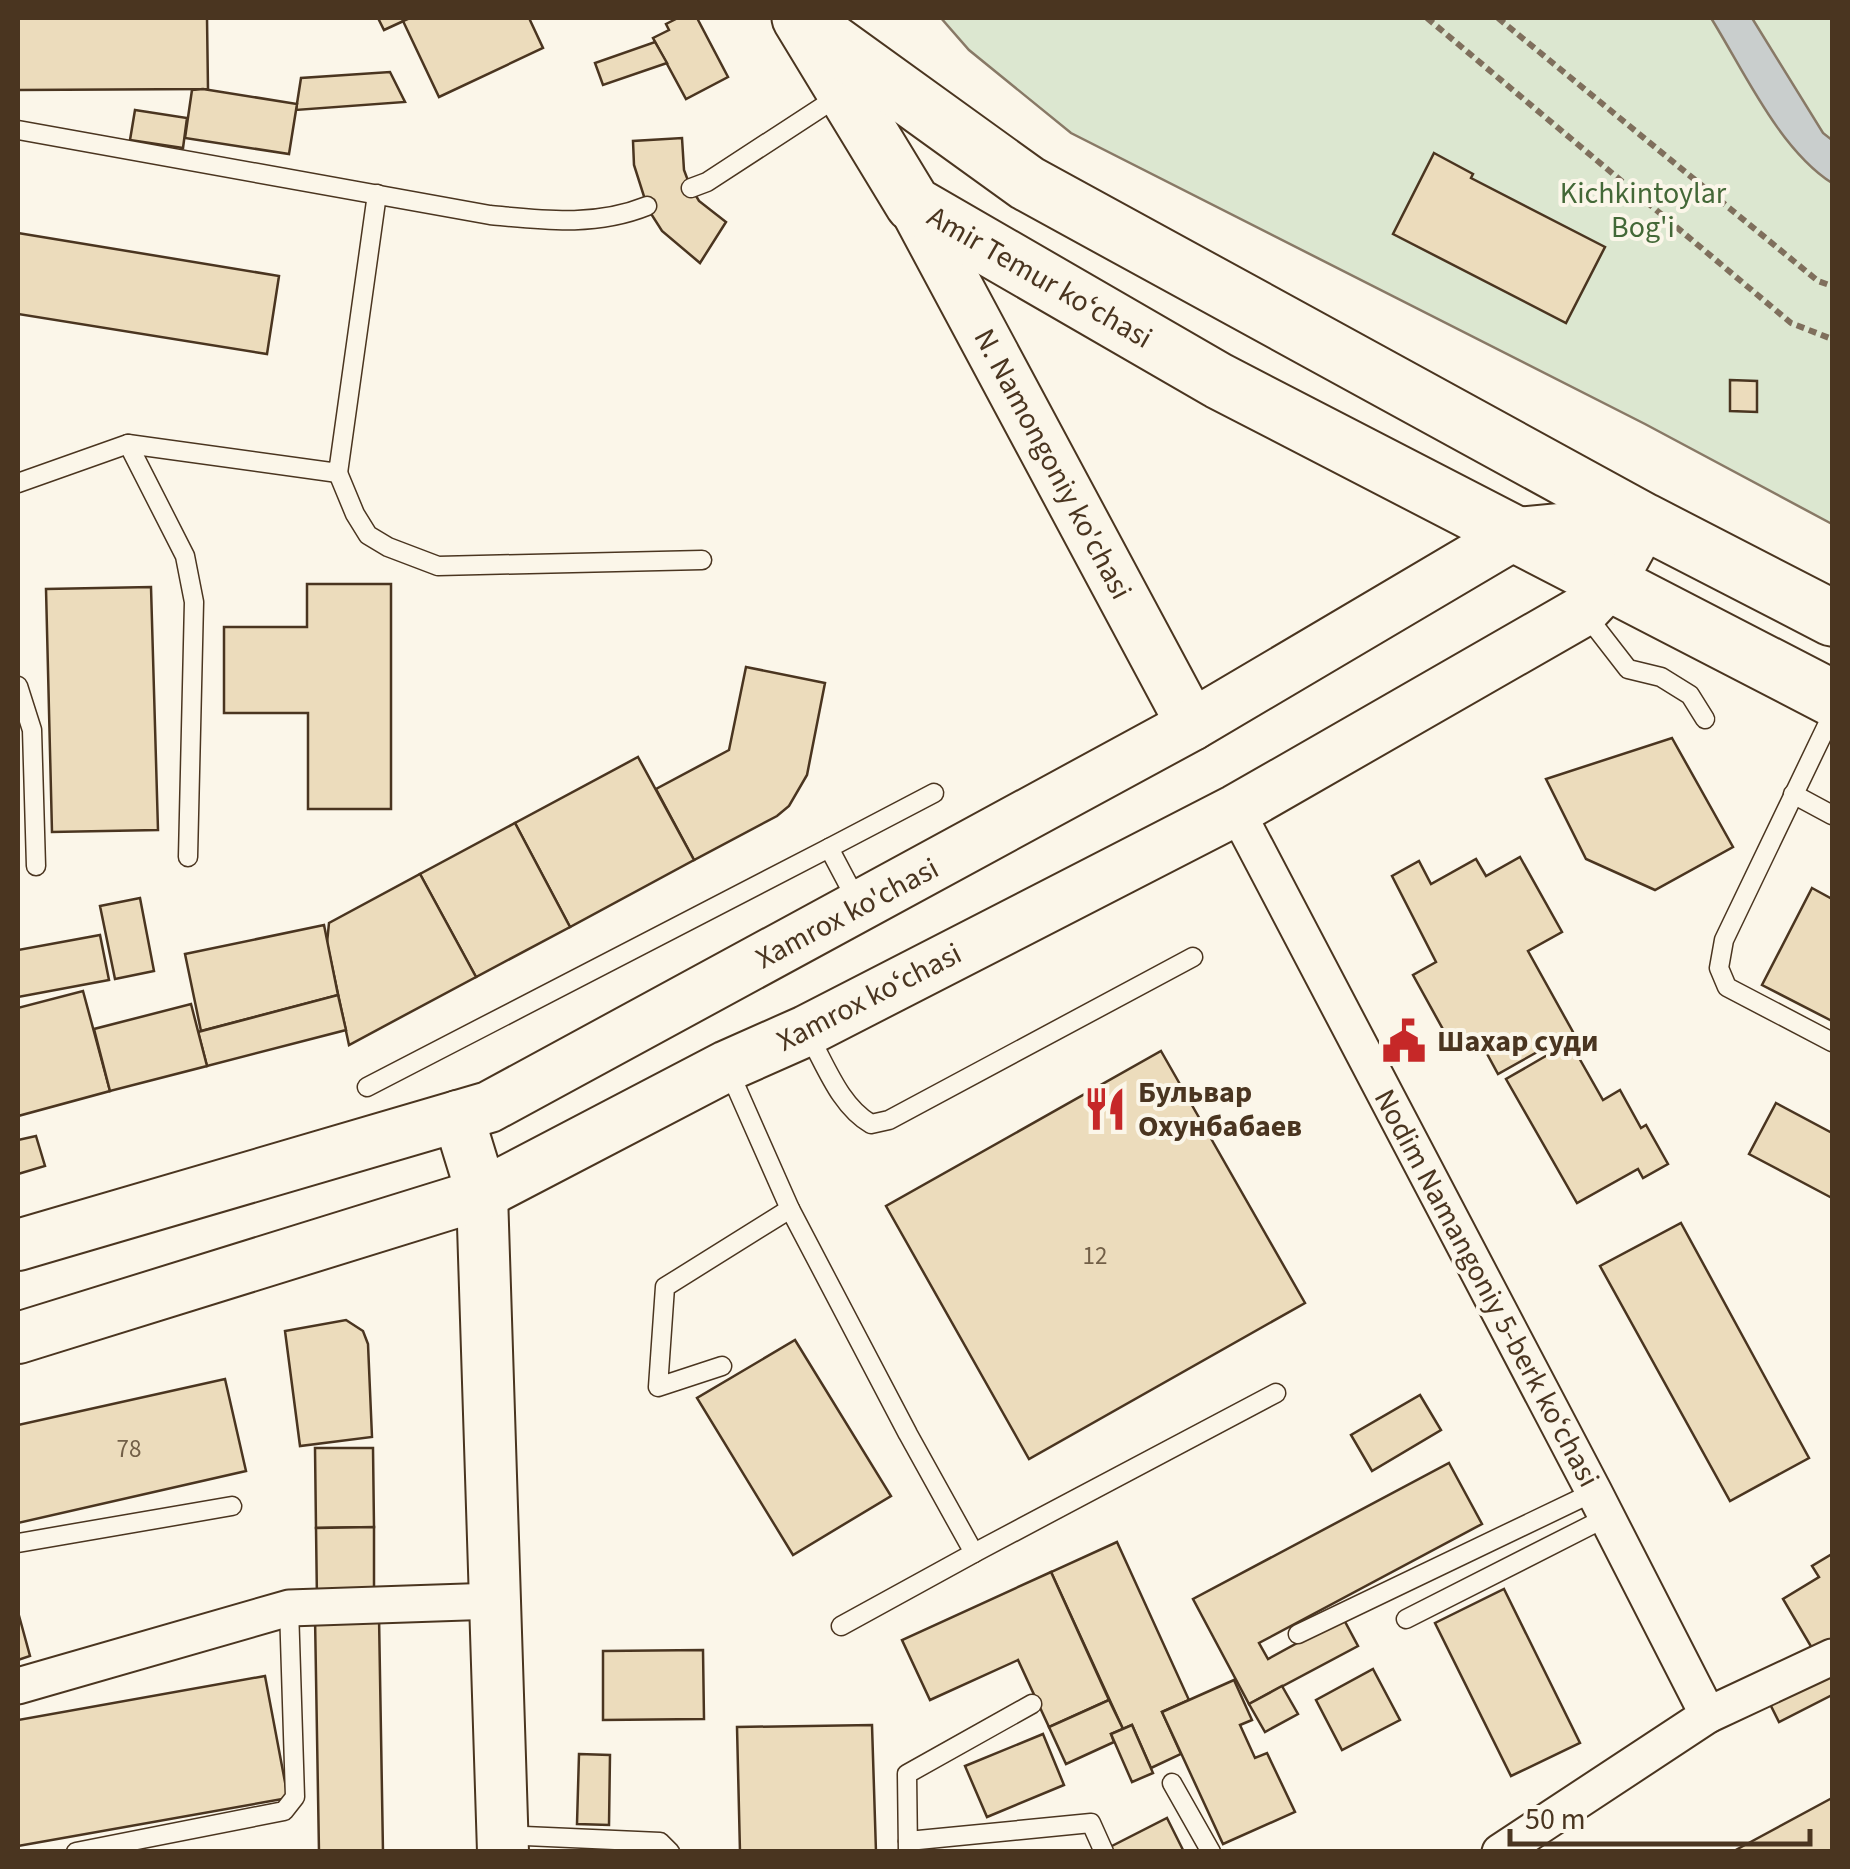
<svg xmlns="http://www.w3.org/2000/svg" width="1850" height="1869" font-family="'Source Sans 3',sans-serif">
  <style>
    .green { fill: #dce7d0; stroke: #887966; stroke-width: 2.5 }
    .water { fill: #c9cecd; stroke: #887966; stroke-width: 2.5 }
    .building { fill: #ecdcbc; stroke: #4a3520; stroke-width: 2.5 }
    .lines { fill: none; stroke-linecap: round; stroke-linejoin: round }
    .lane-casing { stroke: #4a3520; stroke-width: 21 }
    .street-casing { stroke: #4a3520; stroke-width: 39 }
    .secondary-casing { stroke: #4a3520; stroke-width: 54 }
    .primary-casing { stroke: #4a3520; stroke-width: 59 }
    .path { stroke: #7f6f5c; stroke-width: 6; stroke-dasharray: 8 5; stroke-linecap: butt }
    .lane { stroke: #fbf6e9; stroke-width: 18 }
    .street { stroke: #fbf6e9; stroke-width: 35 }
    .secondary { stroke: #fbf6e9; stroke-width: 50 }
    .primary { stroke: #fbf6e9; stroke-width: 55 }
    .labels { text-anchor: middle; stroke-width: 8; stroke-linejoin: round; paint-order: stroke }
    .number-label { font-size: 25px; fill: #725f47 }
    .park-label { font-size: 30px; fill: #436837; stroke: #fbf6e9 }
    .street-label { font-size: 30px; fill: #4a3520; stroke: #fbf6e9 }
    .poi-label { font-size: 30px; font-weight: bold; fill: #4a3520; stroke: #fbf6e9; text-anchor: start }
  </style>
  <rect width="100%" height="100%" fill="#fbf6e9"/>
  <path class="green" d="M941 18H1832V524L1645 424 1071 133 969 50Z"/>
  <path class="water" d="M1711 18H1752L1823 133 1832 140V183C1779 149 1744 71 1711 18Z"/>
  <g class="building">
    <path d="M18 18H207L208 89 18 90Z"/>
    <path d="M378 18H410L384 30Z"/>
    <path d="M410 18H529L543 48 439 97 403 21Z"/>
    <path d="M678 18H697L728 77 686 99 653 38 669 30 666 24Z"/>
    <path d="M655 42 667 63 603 85 595 63Z"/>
    <path d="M390 72 405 102 296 110 301 78Z"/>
    <path d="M203 89 297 104 289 154 185 138 192 90Z"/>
    <path d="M135 110 187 118 183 148 130 140Z"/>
    <path d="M682 138 684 170 690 186 699 201 726 222 700 263 662 231 648 209 634 165 633 141Z"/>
    <path d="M1434 153 1473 174 1471 178 1605 247 1566 323 1393 234Z"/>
    <path d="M18 233 279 276 267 354 18 314Z"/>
    <path d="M1730 380 1757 381V412L1730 411Z"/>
    <path d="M307 584H391V809H308V713H224V627H307Z"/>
    <path d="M151 587 158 830 52 832 46 589Z"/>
    <path d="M746 667 825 683 807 775 789 806 777 816 694 860 656 789 729 750Z"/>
    <path d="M1672 738 1733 847 1655 890 1586 859 1546 779Z"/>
    <path d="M638 757 694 860 570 927 515 823Z"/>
    <path d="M515 823 570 927 476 977 420 874Z"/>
    <path d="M1520 857 1562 932 1528 951 1573 1032 1498 1074 1479 1039 1455 1051 1413 975 1436 962 1392 876 1419 861 1431 884 1476 859 1486 876Z"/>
    <path d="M420 874 476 977 349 1045 327 943 329 923Z"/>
    <path d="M1812 888 1832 899V1021L1762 985Z"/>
    <path d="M140 898 154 971 115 979 100 906Z"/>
    <path d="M324 925 338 995 201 1031 185 954Z"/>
    <path d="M100 935 109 980 18 997V950Z"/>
    <path d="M83 991 110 1091 18 1116V1005V1008Z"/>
    <path d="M338 995 346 1030 207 1066 198 1032Z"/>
    <path d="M191 1004 207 1066 110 1091 94 1029Z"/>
    <path d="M1570 1042 1603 1100 1620 1090 1641 1128 1646 1125 1668 1164 1643 1178 1638 1169 1577 1203 1506 1079Z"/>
    <path d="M1161 1051 1305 1303 1029 1459 886 1206Z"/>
    <path d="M1776 1103 1832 1133V1198L1749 1154Z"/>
    <path d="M36 1136 45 1166 18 1174V1140Z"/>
    <path d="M1681 1223 1809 1458 1730 1501 1600 1266Z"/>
    <path d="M346 1320 363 1331 368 1344 372 1437 300 1446 285 1331Z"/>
    <path d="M795 1340 891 1496 793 1555 697 1398Z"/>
    <path d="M225 1379 246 1471 18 1523V1425Z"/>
    <path d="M1420 1395 1441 1430 1372 1471 1351 1435Z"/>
    <path d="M315 1448H373L374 1527 316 1528Z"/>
    <path d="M1449 1463 1482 1524 1259 1643 1268 1659 1343 1618 1358 1646 1249 1704 1193 1599Z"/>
    <path d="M374 1527V1600L317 1601 316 1528Z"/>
    <path d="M1117 1542 1189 1700 1162 1712 1181 1754 1151 1768 1132 1725 1123 1729 1051 1572Z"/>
    <path d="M1832 1554V1653L1819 1660 1783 1599 1819 1577 1812 1566Z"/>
    <path d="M1051 1572 1109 1700 1049 1727 1018 1660 930 1700 902 1640Z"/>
    <path d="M1504 1589 1580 1743 1511 1776 1435 1623Z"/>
    <path d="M18 1612 30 1656 18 1660Z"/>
    <path d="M379 1616 383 1852H319L315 1617Z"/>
    <path d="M703 1650 704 1719 603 1720V1651Z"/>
    <path d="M1832 1660V1695L1779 1722 1765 1694Z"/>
    <path d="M1373 1669 1400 1720 1342 1750 1316 1700Z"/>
    <path d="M265 1676 288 1798 18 1846V1720Z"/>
    <path d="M1234 1680 1252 1720 1240 1725 1255 1758 1267 1753 1295 1812 1223 1844 1162 1712Z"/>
    <path d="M1282 1686 1298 1714 1265 1732 1249 1704Z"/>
    <path d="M1109 1700 1123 1729 1111 1734 1114 1742 1066 1764 1049 1727Z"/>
    <path d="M872 1725 876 1852H740L737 1727Z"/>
    <path d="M1132 1725 1153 1773 1132 1782 1111 1734Z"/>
    <path d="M1043 1734 1064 1785 987 1817 965 1766Z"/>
    <path d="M579 1754 610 1755 609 1825 577 1824Z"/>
    <path d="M1832 1798V1852H1732Z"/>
    <path d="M1167 1818 1184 1852H1110L1108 1848Z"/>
  </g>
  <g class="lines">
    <g class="lane-casing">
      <g id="lane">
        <path d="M18 130 490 215C543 220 595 227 647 206"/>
        <path d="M691 188 707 182 839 96"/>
        <path d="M128 444 185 556 194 602 188 857"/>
        <path d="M338 473 355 514 368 535 388 547 438 566 702 560"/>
        <path d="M18 483 128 444 338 473 377 194"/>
        <path d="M1583 611 1628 669 1661 677 1690 695 1705 719"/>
        <path d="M18 686 32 730 36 866"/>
        <path d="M1832 715 1724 940 1719 968 1727 987 1832 1042"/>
        <path d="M1793 794 1832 815"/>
        <path d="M829 848 934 793"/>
        <path d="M809 1036C826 1066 840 1106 871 1124L889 1120 1193 957"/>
        <path d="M729 1071 790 1209 908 1434 974 1553 841 1626"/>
        <path d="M367 1087 829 848 857 901"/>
        <path d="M722 1366 658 1387 665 1287 790 1209"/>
        <path d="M18 1543 232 1506"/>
        <path d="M974 1553 1276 1393"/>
        <path d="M1406 1619 1607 1517"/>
        <path d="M1298 1634 1594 1492"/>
        <path d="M1172 1783 1211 1852"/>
        <path d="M504 1835 660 1842 670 1852"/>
        <path d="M908 1841 1091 1823 1104 1852"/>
        <path d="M76 1852 284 1811 295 1797 289 1608"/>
        <path d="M908 1852 907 1774 1032 1704"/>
      </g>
    </g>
    <g class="street-casing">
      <g id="street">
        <path d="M1236 810 1594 1492 1708 1715 1500 1852"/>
        <path d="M18 1686 289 1608 495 1601"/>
        <path d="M1708 1715 1832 1657"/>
      </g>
    </g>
    <g class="secondary-casing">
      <g id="secondary">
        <path d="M913 204 1192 725"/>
        <path d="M458 1116 482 1194 503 1852"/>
        <path d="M18 1245 489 1107 1192 725 1517 533 1644 521"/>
        <path d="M18 1338 482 1194 727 1066 806 1031 1236 810 1583 611 1611 581 1644 521"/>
      </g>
    </g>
    <g class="primary-casing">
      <g id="primary">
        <path d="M800 18 913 204 1219 381 1832 698"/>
        <path d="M819 33 1027 183 1644 521 1832 618"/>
      </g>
    </g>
    <g class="path">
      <path d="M1427 18 1791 323 1832 339"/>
      <path d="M1498 18 1818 281 1832 286"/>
    </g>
    <use href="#lane" class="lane"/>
    <use href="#street" class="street"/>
    <use href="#secondary" class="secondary"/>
    <use href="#primary" class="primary"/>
  </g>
  <defs>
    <g id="civic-bare" transform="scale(3.45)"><path d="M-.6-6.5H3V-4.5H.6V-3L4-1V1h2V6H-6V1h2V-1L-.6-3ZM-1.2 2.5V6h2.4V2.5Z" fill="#c62828" stroke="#fbf6e9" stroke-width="2.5" paint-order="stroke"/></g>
    <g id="restaurant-bare" transform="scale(3.45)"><path d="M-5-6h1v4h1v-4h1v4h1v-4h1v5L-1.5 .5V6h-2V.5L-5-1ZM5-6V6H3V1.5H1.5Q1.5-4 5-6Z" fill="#c62828" stroke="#fbf6e9" stroke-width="2.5" paint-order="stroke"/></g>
  </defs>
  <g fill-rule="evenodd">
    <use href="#civic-bare" x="1404" y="1041"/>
    <use href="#restaurant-bare" x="1105" y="1109"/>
  </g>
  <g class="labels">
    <g class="number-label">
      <text x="1095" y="1264">12</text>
      <text x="129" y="1457">78</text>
    </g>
    <g class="park-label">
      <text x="1643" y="203">Kichkintoylar<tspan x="1643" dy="34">Bog'i</tspan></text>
    </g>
    <g class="street-label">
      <text transform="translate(1040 277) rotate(30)" y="10">Amir Temur koʻchasi</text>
      <text transform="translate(1053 464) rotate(62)" y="10">N. Namongoniy ko'chasi</text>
      <text transform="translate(847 913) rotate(-28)" y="10">Xamrox ko'chasi</text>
      <text transform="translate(869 997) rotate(-27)" y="10">Xamrox koʻchasi</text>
      <text transform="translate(1487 1288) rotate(62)" y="10">Nodim Namangoniy 5-berk koʻchasi</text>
    </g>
    <g class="poi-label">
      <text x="1437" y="1051">Шахар суди</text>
      <text x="1138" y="1102">Бульвар<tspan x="1138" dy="34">Охунбабаев</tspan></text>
    </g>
  </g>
  <rect width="1850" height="1869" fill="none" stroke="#4a3520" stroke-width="40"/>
  <path d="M1510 1829v15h300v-15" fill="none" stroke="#4a3520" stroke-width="5"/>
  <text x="1525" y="1829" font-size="30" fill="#4a3520" stroke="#fbf6e9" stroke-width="8" paint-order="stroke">50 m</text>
</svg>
